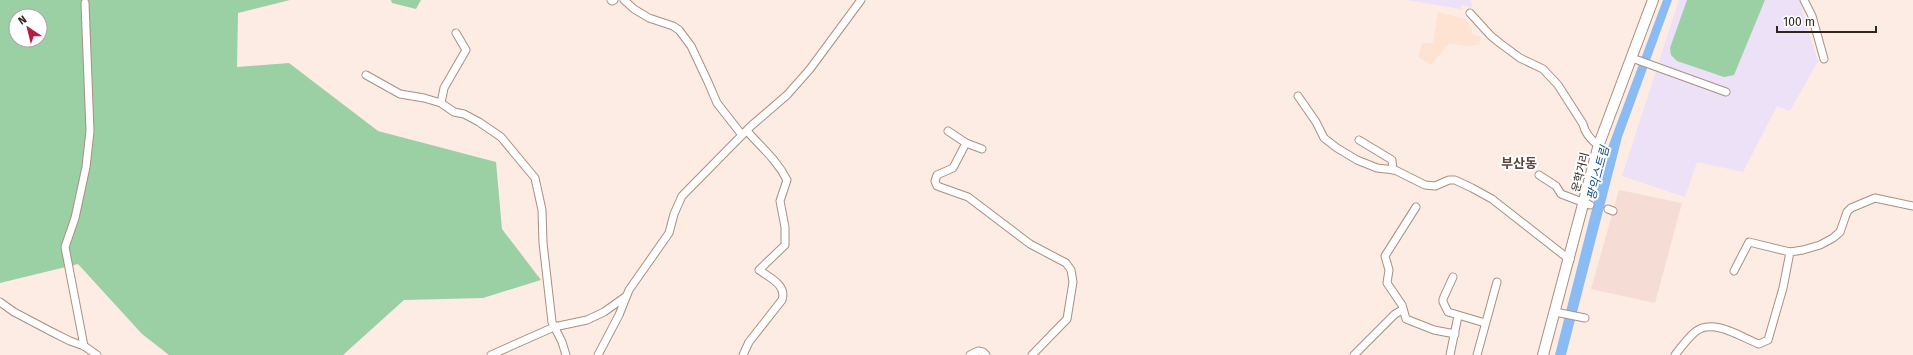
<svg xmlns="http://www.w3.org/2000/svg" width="1913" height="355" font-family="'Fira Sans','Noto Sans KR',sans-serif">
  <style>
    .built { fill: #fee2d2 }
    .industrial { fill: #f5dcd4 }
    .education { fill: #ece1f6 }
    .green { fill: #9ad0a4; fill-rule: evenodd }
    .water { fill: #8bbbf3 }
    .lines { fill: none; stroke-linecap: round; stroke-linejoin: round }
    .minor-casing { stroke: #a98f80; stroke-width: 9 }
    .secondary-casing { stroke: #a98f80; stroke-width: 12 }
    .minor { stroke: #fff; stroke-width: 7 }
    .secondary { stroke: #fff; stroke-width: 10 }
    .labels { text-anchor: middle; stroke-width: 4; stroke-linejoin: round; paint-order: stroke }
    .street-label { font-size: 11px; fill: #2f241e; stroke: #fff }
    .water-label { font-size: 12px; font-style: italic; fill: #044a87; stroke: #fff }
    .quarter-label { font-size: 13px; font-weight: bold; fill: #5c4639; stroke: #fff }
  </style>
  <rect width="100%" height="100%" fill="#fdece3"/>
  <path class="built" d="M1438 12 1465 19 1472 29V34L1481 37 1479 45 1465 46 1449 43 1431 65 1418 57 1422 43H1433Z"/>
  <path class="industrial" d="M1619 190 1682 203 1655 303 1591 289Z"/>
  <g class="education">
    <path d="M1406 0H1471L1472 7 1461 5V9Z"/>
    <path d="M1679 0H1799L1818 61 1790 111 1777 106 1743 172 1697 162 1685 197 1622 176Z"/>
  </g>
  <g class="green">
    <path d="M0 0H290L238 13 237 67 289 63 378 131 496 162 502 229 541 280 483 298 404 300 343 355H169L142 334 78 264 0 283ZM16 16H40V40H16Z"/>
    <path d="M391 0H421L416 9 392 3Z"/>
    <path d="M1687 0H1765L1734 75 1724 77 1677 61 1671 55 1670 48Z"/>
  </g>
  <path class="water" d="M1663 0H1672L1622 137 1566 355H1555L1607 150Z"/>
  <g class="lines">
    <g class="minor-casing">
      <g id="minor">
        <path d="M611 0 612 1 614 0"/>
        <path d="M624 0 634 9 649 18 673 26 679 30 691 46 708 82 717 103 742 135"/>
        <path d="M1804 0 1812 16 1824 59"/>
        <path d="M1470 13 1491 36 1501 44 1520 58 1543 69 1558 85 1583 124C1585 134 1591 140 1599 146"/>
        <path d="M456 33 466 50 444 88 441 103 454 112 464 114 479 122 501 137 535 178 542 210 543 243 552 322 562 342 566 355"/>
        <path d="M1632 58 1726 92"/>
        <path d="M366 75 400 94 424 98 441 103"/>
        <path d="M1298 96 1316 122 1324 138 1337 148 1357 160 1377 168 1395 170 1425 185 1435 186 1449 180H1455L1472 188 1492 199 1570 260"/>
        <path d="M948 131 966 143 953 168 937 175 935 181 937 186 968 197 1030 244 1066 263 1071 270 1073 282 1067 319 1032 355"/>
        <path d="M1359 140 1392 160 1393 170"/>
        <path d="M966 143 982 149"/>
        <path d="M1539 175 1556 186 1561 194 1590 205"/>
        <path d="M1416 207 1385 256 1389 270 1387 283 1402 305 1406 319 1434 330 1455 334"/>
        <path d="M1608 209 1613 211"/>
        <path d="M1734 271 1749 242 1790 252"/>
        <path d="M1453 277 1443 299V302L1448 312 1485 323"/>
        <path d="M0 302 14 312 52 332 70 341 84 346 97 355"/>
        <path d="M1555 312 1585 318"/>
        <path d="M84 346 65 247 75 218 86 167 90 131 85 3"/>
        <path d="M491 355 554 327 587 320 604 312 625 297"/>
        <path d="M598 355 619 315 629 290 669 233 674 214 682 196 751 126 787 95 810 69 861 0"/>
        <path d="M743 355 749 342 782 300C787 285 770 278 759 270L785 245V227L780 201 787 180C777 160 761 147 747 131"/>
        <path d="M970 355 978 351 983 352 986 355"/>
        <path d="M1354 355 1395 314 1402 310"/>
        <path d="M1450 355 1458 316"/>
        <path d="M1477 355 1497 282"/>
        <path d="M1675 355C1681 347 1688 338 1695 332 1713 317 1742 338 1759 344L1768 340 1783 288 1790 252 1803 250 1820 245 1833 238 1840 232 1847 212 1851 208 1875 198 1913 206"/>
      </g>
    </g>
    <g class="secondary-casing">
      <path id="secondary" d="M1543 355 1599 144 1653 0"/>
    </g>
    <use href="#minor" class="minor"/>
    <use href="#secondary" class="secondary"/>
  </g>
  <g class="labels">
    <g class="street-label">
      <text transform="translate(1580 172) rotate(-76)" y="4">운학거리</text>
    </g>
    <g class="water-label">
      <text transform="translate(1598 173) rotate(-75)" y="4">팡익스트림</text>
    </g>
    <g class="quarter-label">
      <text x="1519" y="168">부산동</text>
    </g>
  </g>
  <g transform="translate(28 28) rotate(325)"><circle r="19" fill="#ffffff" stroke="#aca7a5"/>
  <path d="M0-3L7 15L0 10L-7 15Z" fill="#b21f41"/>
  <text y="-6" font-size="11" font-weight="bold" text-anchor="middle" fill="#2f241e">N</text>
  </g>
  <path d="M1777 26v6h99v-6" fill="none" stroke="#2f241e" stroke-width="2"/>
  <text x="1783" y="26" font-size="12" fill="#2f241e" stroke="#ffffff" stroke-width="3" paint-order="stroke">100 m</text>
</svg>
